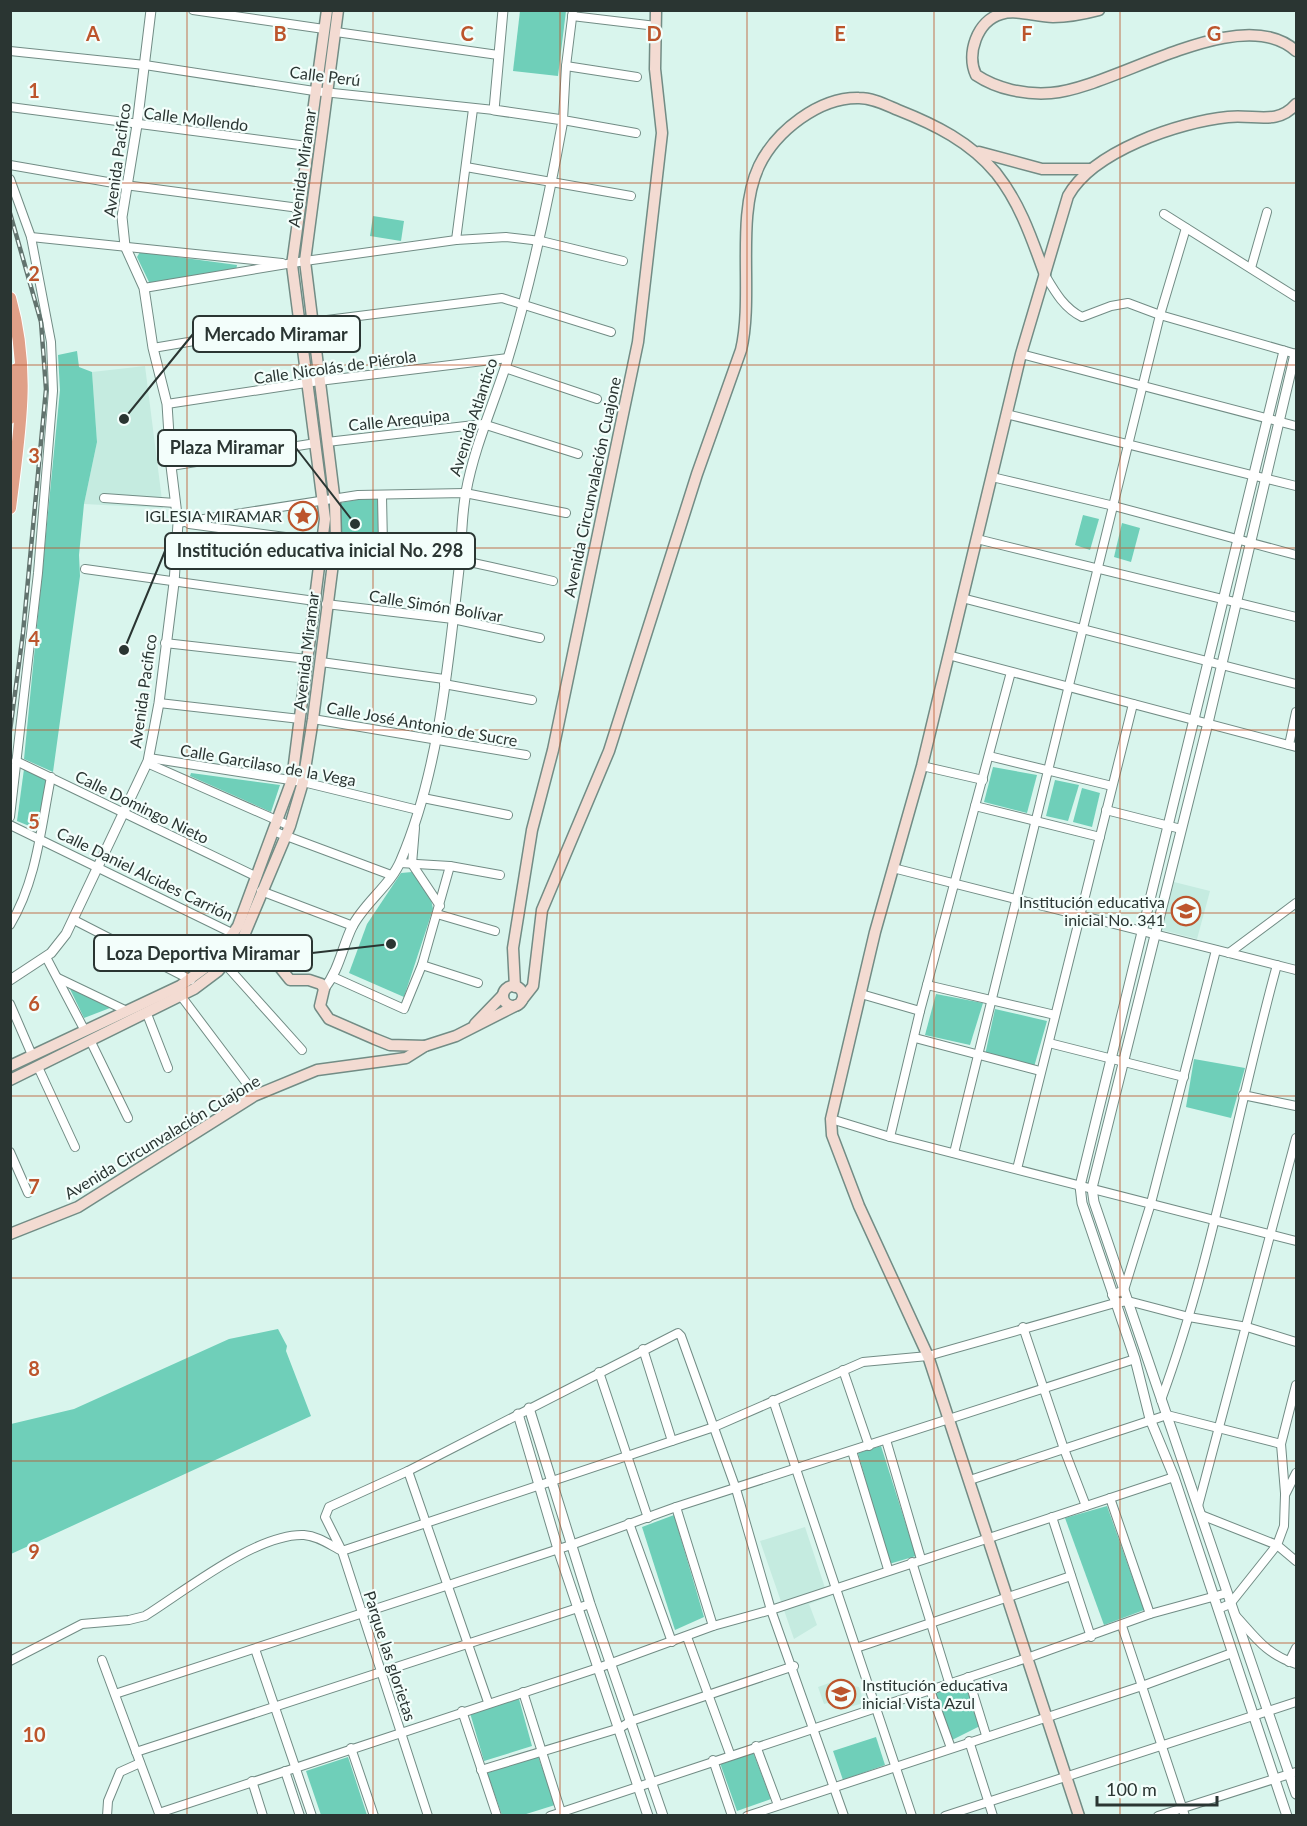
<svg xmlns="http://www.w3.org/2000/svg" width="1307" height="1826" font-family="Lato,sans-serif">
  <style>
    .built { fill: #c5ebe0 }
    .green { fill: #6fcfb9 }
    .lines { fill: none; stroke-linecap: round; stroke-linejoin: round }
    .minor-casing { stroke: #728c85; stroke-width: 10 }
    .tertiary-casing { stroke: #728c85; stroke-width: 11 }
    .secondary-casing { stroke: #728c85; stroke-width: 13 }
    .trunk-casing { stroke: #fff; stroke-width: 14 }
    .minor { stroke: #fff; stroke-width: 8 }
    .tertiary { stroke: #fff; stroke-width: 9 }
    .secondary { stroke: #f3dbd2; stroke-width: 10 }
    .trunk { stroke: #e0a088; stroke-width: 12 }
    .rail-casing { stroke: #62736e; stroke-width: 4.5 }
    .rail { stroke: #f3fefb; stroke-width: 2; stroke-dasharray: 7; stroke-linecap: butt }
    .grid { fill: none; stroke: #bc552c; stroke-width: 1.5; stroke-opacity: 0.55 }
    .labels { text-anchor: middle; stroke-width: 4.5; stroke-linejoin: round; paint-order: stroke }
    .street-label { font-size: 16px; fill: #2a3532; stroke: #f3fefb }
    .poi-label { font-size: 16px; fill: #2a3532; stroke: #f3fefb; text-anchor: end }
    .grid-label { font-size: 20px; text-anchor: middle; font-weight: bold; fill: #bc552c; stroke: #f3fefb; stroke-width: 4.5; stroke-linejoin: round; paint-order: stroke }
    .leader { fill: none; stroke: #2a3532; stroke-width: 2 }
    .callout-dot { fill: #2a3532; stroke: #f3fefb; stroke-width: 2 }
    .callout { fill: #f3fefb; stroke: #2a3532; stroke-width: 2 }
    .callout-label { font-size: 18px; text-anchor: middle; font-weight: bold; fill: #2a3532 }
  </style>
  <rect width="100%" height="100%" fill="#d9f5ed"/>
  <g class="built">
    <path d="M145 366 163 508 84 504 97 442 92 372Z"/>
    <path d="M1174 882 1210 891 1197 939 1162 930Z"/>
    <path d="M805 1527 828 1597 809 1604 817 1625 794 1639 760 1541Z"/>
    <path d="M832 1682 859 1687 864 1703 842 1709 840 1700 824 1704 818 1687Z"/>
  </g>
  <g class="green">
    <path d="M520 11H566L558 76 513 71Z"/>
    <path d="M373 216 404 221 401 241 370 236Z"/>
    <path d="M140 252 237 265 236 271 155 284 149 282 137 257Z"/>
    <path d="M77 351 79 367 92 372 97 442 84 504 79 555 80 576 53 772 24 759 60 390 58 355Z"/>
    <path d="M376 496 380 498V541L330 534 329 505Z"/>
    <path d="M1083 515 1099 519 1090 550 1075 545Z"/>
    <path d="M1122 523 1140 528 1131 562 1114 557Z"/>
    <path d="M993 767 1037 775 1027 813 984 802Z"/>
    <path d="M24 769 46 779 39 830 17 821Z"/>
    <path d="M191 773 280 785 271 812 190 776Z"/>
    <path d="M1055 780 1079 785 1068 821 1046 816Z"/>
    <path d="M1082 788 1100 793 1092 827 1073 822Z"/>
    <path d="M412 872 431 899 433 909 404 997 349 973 367 924 401 873Z"/>
    <path d="M71 986 110 1005V1008L84 1018 70 989Z"/>
    <path d="M936 994 983 1003 970 1045 925 1035Z"/>
    <path d="M995 1009 1047 1021 1034 1067 985 1055Z"/>
    <path d="M1194 1059 1245 1068 1231 1118 1186 1107Z"/>
    <path d="M278 1329 287 1346 286 1351 311 1416 11 1554V1424L74 1409 229 1339Z"/>
    <path d="M881 1446 916 1556 889 1564 858 1453Z"/>
    <path d="M1107 1506 1144 1610 1104 1625 1065 1518Z"/>
    <path d="M674 1515 704 1617 675 1630 642 1527Z"/>
    <path d="M968 1682 982 1725 952 1740 932 1694Z"/>
    <path d="M519 1699 532 1746 484 1761 470 1713Z"/>
    <path d="M876 1737 885 1765 843 1780 833 1751Z"/>
    <path d="M753 1752 771 1799 737 1811 720 1763Z"/>
    <path d="M538 1756 555 1805 523 1815H502L487 1773Z"/>
    <path d="M348 1757 367 1815H321L306 1771Z"/>
  </g>
  <g class="lines">
    <g class="minor-casing">
      <g id="minor">
        <path d="M193 10 324 29"/>
        <path d="M573 10 566 66 563 120 636 133"/>
        <path d="M572 16 656 26"/>
        <path d="M336 32 498 55"/>
        <path d="M10 51 145 65 314 91 494 110"/>
        <path d="M566 66 637 77"/>
        <path d="M10 107 307 146"/>
        <path d="M10 165 125 185 299 208"/>
        <path d="M466 167 631 196"/>
        <path d="M10 179 31 237 51 342 53 391 38 573 10 817"/>
        <path d="M1164 214 1296 297"/>
        <path d="M31 237 282 263"/>
        <path d="M456 240 473 109"/>
        <path d="M1251 268 1267 212"/>
        <path d="M1045 275C1055 292 1064 308 1082 317L1111 306 1128 303 1160 315 1296 354"/>
        <path d="M144 288 305 261 456 240 506 237 541 241 623 261"/>
        <path d="M311 322 502 298 611 332"/>
        <path d="M153 348 300 323"/>
        <path d="M1021 354 1296 426"/>
        <path d="M505 368 597 399"/>
        <path d="M167 404 319 381 508 358"/>
        <path d="M1006 414 1296 486"/>
        <path d="M327 442 483 424 578 454"/>
        <path d="M171 466 316 443"/>
        <path d="M992 477 1114 506 1296 555"/>
        <path d="M382 496 383 545"/>
        <path d="M104 498 175 503"/>
        <path d="M178 523 358 495 465 493 566 513"/>
        <path d="M189 524 323 542"/>
        <path d="M977 539 1296 617"/>
        <path d="M336 540C410 548 481 564 553 581"/>
        <path d="M85 569 315 601"/>
        <path d="M962 598 1296 684"/>
        <path d="M326 604 453 619 540 638"/>
        <path d="M165 643 307 659"/>
        <path d="M948 655 1296 747"/>
        <path d="M321 662 444 679"/>
        <path d="M444 684 532 700"/>
        <path d="M159 703 300 719"/>
        <path d="M313 719 526 755"/>
        <path d="M1289 745 1296 712"/>
        <path d="M989 756 1112 786"/>
        <path d="M149 758 303 782 418 810"/>
        <path d="M16 761 257 877"/>
        <path d="M147 763 290 826"/>
        <path d="M922 766 983 780"/>
        <path d="M423 798 508 815"/>
        <path d="M975 806 1100 837"/>
        <path d="M1106 810 1181 829"/>
        <path d="M10 825 234 934"/>
        <path d="M415 828 412 864 440 906"/>
        <path d="M273 831 391 875"/>
        <path d="M400 863 450 866 500 875"/>
        <path d="M893 868 1296 970"/>
        <path d="M261 891 353 926"/>
        <path d="M437 914 495 931"/>
        <path d="M74 920 191 980"/>
        <path d="M10 925C37 880 41 827 51 777"/>
        <path d="M1229 953 1296 903"/>
        <path d="M46 957 85 1031"/>
        <path d="M225 964 302 1050"/>
        <path d="M422 965 478 983"/>
        <path d="M333 977 404 1009 422 965 450 866"/>
        <path d="M58 978 127 1011"/>
        <path d="M927 985 1055 1015"/>
        <path d="M861 994 920 1011"/>
        <path d="M181 996 248 1085"/>
        <path d="M10 1004 32 1055"/>
        <path d="M147 1014 168 1068"/>
        <path d="M915 1038 1040 1071"/>
        <path d="M91 1042 128 1118"/>
        <path d="M1049 1043 1184 1077"/>
        <path d="M38 1067 75 1147"/>
        <path d="M1243 1095 1296 1106"/>
        <path d="M831 1119 890 1137 1296 1241"/>
        <path d="M890 1137 920 1011 1011 672"/>
        <path d="M10 1152 28 1193"/>
        <path d="M954 1153 1160 315 1186 228"/>
        <path d="M1017 1169 1133 704"/>
        <path d="M1112 1295 1124 1290 1151 1203 1216 950"/>
        <path d="M1023 1327 1064 1449 1086 1506"/>
        <path d="M643 1349 672 1441"/>
        <path d="M843 1370 869 1446"/>
        <path d="M599 1372 648 1518"/>
        <path d="M773 1400 912 1816"/>
        <path d="M1161 1400C1213 1259 1237 1110 1277 965"/>
        <path d="M886 1440 921 1559"/>
        <path d="M852 1451 888 1569"/>
        <path d="M408 1471 488 1702"/>
        <path d="M970 1480 1167 1415 1281 1444"/>
        <path d="M1285 1493 1281 1444 1296 1385"/>
        <path d="M1110 1498 1150 1614"/>
        <path d="M1198 1506 1296 1138"/>
        <path d="M676 1507 713 1626"/>
        <path d="M1201 1515 1277 1545 1296 1561"/>
        <path d="M1052 1517 1091 1637"/>
        <path d="M629 1523 672 1642"/>
        <path d="M912 1562 949 1682"/>
        <path d="M1218 1609 1230 1604 1277 1545 1284 1526 1285 1495 1296 1473"/>
        <path d="M1236 1616C1256 1638 1266 1654 1296 1664"/>
        <path d="M1122 1626 1185 1816"/>
        <path d="M687 1637 730 1754"/>
        <path d="M856 1648 1071 1576"/>
        <path d="M255 1649 312 1816"/>
        <path d="M102 1660 160 1816"/>
        <path d="M10 1661 82 1624 129 1620 145 1616C185 1591 257 1533 304 1535 318 1536 330 1545 342 1551L714 1427 863 1362 928 1356 1115 1303 1128 1301 1189 1317 1247 1327 1296 1342"/>
        <path d="M1289 1662 1296 1648"/>
        <path d="M968 1677 986 1735"/>
        <path d="M930 1690 951 1748"/>
        <path d="M523 1692 561 1812"/>
        <path d="M115 1694 571 1545 676 1507 1135 1359"/>
        <path d="M462 1711 497 1816"/>
        <path d="M969 1741 993 1816"/>
        <path d="M756 1746 778 1805"/>
        <path d="M351 1748 374 1816"/>
        <path d="M136 1752 590 1604"/>
        <path d="M713 1760 732 1816"/>
        <path d="M481 1770 620 1728 631 1721 794 1666"/>
        <path d="M285 1771 300 1816"/>
        <path d="M252 1781 263 1816"/>
        <path d="M159 1813 598 1668 713 1626 771 1610 1174 1477"/>
        <path d="M107 1816 108 1801 120 1772 140 1763"/>
        <path d="M428 1816 342 1551 325 1517 329 1507 408 1471 678 1333 681 1336 736 1489 771 1610 844 1816"/>
        <path d="M550 1816 1027 1658 1150 1614 1227 1593"/>
        <path d="M747 1816 1142 1686 1232 1653"/>
        <path d="M945 1816 1296 1702"/>
        <path d="M1158 1816 1296 1772"/>
      </g>
    </g>
    <g class="tertiary-casing">
      <g id="tertiary">
        <path d="M1284 351 1080 1186 1082 1203 1135 1359 1150 1419 1174 1477 1287 1816"/>
        <path d="M1295 354 1208 723 1092 1188 1094 1202 1296 1794"/>
        <path d="M10 980 51 953 66 934 148 761 159 703 174 583 178 523 171 466 167 404 153 348 144 288 125 246 122 217 137 125 151 10"/>
        <path d="M324 989C339 970 342 948 352 927 364 903 391 885 401 860 439 771 448 665 459 569 462 544 461 517 466 492 474 448 492 408 506 365 531 284 548 203 563 120L494 110 503 10"/>
        <path d="M529 1408 590 1604 663 1816"/>
        <path d="M518 1414 558 1549 648 1816"/>
      </g>
    </g>
    <g class="secondary-casing">
      <g id="secondary">
        <path d="M1099 10C1084 14 1069 17 1053 17 1036 17 1017 9 1001 14 977 21 966 54 976 75 997 89 1025 95 1051 93 1115 88 1240 0 1296 51"/>
        <path d="M979 152 1042 169H1091"/>
        <path d="M240 945 274 960 290 980H309L321 984 324 989 320 1006 329 1019 375 1039 390 1045 425 1046"/>
        <circle cx="513" cy="996" r="10"/>
        <path d="M515 987 513 948 532 830 553 750 638 342 662 133 655 69 656 10"/>
        <path d="M522 1000 533 986 542 910 609 751 697 474 741 350C754 295 735 217 759 166 776 131 819 97 859 98 873 98 886 105 898 110 936 125 970 142 996 173 1020 203 1032 239 1045 275"/>
        <path d="M475 1024 503 995"/>
        <path d="M10 1066 180 986 213 962 238 926 292 780 325 519 292 265 327 10"/>
        <path d="M10 1080 194 989 218 971 240 945 290 826 303 782 313 719 336 540 335 503 305 261 338 10"/>
        <path d="M10 1234 78 1207 254 1096 317 1070 406 1058 425 1046 456 1036 517 1005"/>
        <path d="M1079 1816 928 1356 859 1206 832 1135 831 1119 875 932 922 766 1021 354 1068 196C1093 151 1179 122 1228 117 1255 114 1277 126 1296 104"/>
      </g>
    </g>
    <g class="trunk-casing">
      <g id="trunk">
        <path d="M10 298C31 372 19 434 10 508"/>
        <path d="M10 418 17 369"/>
      </g>
    </g>
    <use href="#minor" class="minor"/>
    <use href="#tertiary" class="tertiary"/>
    <use href="#secondary" class="secondary"/>
    <use href="#trunk" class="trunk"/>
    <g class="rail-casing">
      <path id="rail" d="M10 213 41 322 46 389 23 633 10 731"/>
    </g>
    <use href="#rail" class="rail"/>
  </g>
  <path class="grid" d="M187 10V1816M373 10V1816M560 10V1816M747 10V1816M934 10V1816M1120 10V1816M10 183H1296M10 365H1296M10 548H1296M10 730H1296M10 913H1296M10 1096H1296M10 1278H1296M10 1461H1296M10 1643H1296"/>
  <defs>
    <g id="sight-ring" transform="scale(1.5)"><circle r="9.5" fill="#f3fefb" stroke="#bc552c" stroke-width="1.5"/><path d="M0-6L1.8-2.2L6-1.7L2.9 1.2L3.7 5.4L0 3.3L-3.7 5.4L-2.9 1.2L-6-1.7L-1.8-2.2Z" fill="#bc552c"/></g>
    <g id="school-ring" transform="scale(1.5)"><circle r="9.5" fill="#f3fefb" stroke="#bc552c" stroke-width="1.5"/><path d="M0-5L7-2L0 1L-7-2ZM-4 1L0 2.5L4 1V4Q0 6-4 4Z" fill="#bc552c"/></g>
  </defs>
  <g fill-rule="evenodd">
    <use href="#sight-ring" x="303" y="516"/>
    <use href="#school-ring" x="1186" y="911"/>
    <use href="#school-ring" x="841" y="1694"/>
  </g>
  <g class="labels">
    <g class="street-label">
      <text transform="translate(325 76) rotate(7)" y="6">Calle Perú</text>
      <text transform="translate(196 119) rotate(7)" y="6">Calle Mollendo</text>
      <text transform="translate(117 160) rotate(-82)" y="6">Avenida Pacifico</text>
      <text transform="translate(302 168) rotate(-82)" y="6">Avenida Miramar</text>
      <text transform="translate(335 367) rotate(-8)" y="6">Calle Nicolás de Piérola</text>
      <text transform="translate(473 417) rotate(-72)" y="6">Avenida Atlantico</text>
      <text transform="translate(399 420) rotate(-6)" y="6">Calle Arequipa</text>
      <text transform="translate(592 487) rotate(-78)" y="6">Avenida Circunvalación Cuajone</text>
      <text transform="translate(436 606) rotate(9)" y="6">Calle Simón Bolívar</text>
      <text transform="translate(306 651) rotate(-83)" y="6">Avenida Miramar</text>
      <text transform="translate(143 691) rotate(-82)" y="6">Avenida Pacifico</text>
      <text transform="translate(422 724) rotate(10)" y="6">Calle José Antonio de Sucre</text>
      <text transform="translate(268 765) rotate(10)" y="6">Calle Garcilaso de la Vega</text>
      <text transform="translate(142 807) rotate(26)" y="6">Calle Domingo Nieto</text>
      <text transform="translate(145 874) rotate(26)" y="6">Calle Daniel Alcides Carrión</text>
      <text transform="translate(162 1137) rotate(-31)" y="6">Avenida Circunvalación Cuajone</text>
      <text transform="translate(390 1656) rotate(72)" y="6">Parque las glorietas</text>
    </g>
    <g class="poi-label">
      <text x="282" y="522">IGLESIA MIRAMAR</text>
      <text x="1165" y="908">Institución educativa<tspan x="1165" dy="18">inicial No. 341</tspan></text>
      <text x="862" y="1691" text-anchor="start">Institución educativa<tspan x="862" dy="18">inicial Vista Azul</tspan></text>
    </g>
  </g>
  <g class="grid-label">
    <text x="93" y="41">A</text>
    <text x="280" y="41">B</text>
    <text x="467" y="41">C</text>
    <text x="654" y="41">D</text>
    <text x="840" y="41">E</text>
    <text x="1027" y="41">F</text>
    <text x="1214" y="41">G</text>
    <text x="34" y="98">1</text>
    <text x="34" y="281">2</text>
    <text x="34" y="463">3</text>
    <text x="34" y="646">4</text>
    <text x="34" y="829">5</text>
    <text x="34" y="1011">6</text>
    <text x="34" y="1194">7</text>
    <text x="34" y="1376">8</text>
    <text x="34" y="1559">9</text>
    <text x="34" y="1742">10</text>
  </g>
  <path class="leader" d="M124 419L193 334M355 524L296 448M124 650L165 551M391 944L312 953"/>
  <g class="callout-dot">
    <circle cx="124" cy="419" r="6"/>
    <circle cx="355" cy="524" r="6"/>
    <circle cx="124" cy="650" r="6"/>
    <circle cx="391" cy="944" r="6"/>
  </g>
  <g class="callout">
    <rect x="193" y="316" width="167" height="36" rx="6"/>
    <rect x="158" y="430" width="138" height="36" rx="6"/>
    <rect x="165" y="533" width="310" height="36" rx="6"/>
    <rect x="94" y="935" width="218" height="36" rx="6"/>
  </g>
  <g class="callout-label">
    <text x="276" y="341">Mercado Miramar</text>
    <text x="227" y="454">Plaza Miramar</text>
    <text x="320" y="557">Institución educativa inicial No. 298</text>
    <text x="203" y="960">Loza Deportiva Miramar</text>
  </g>
  <rect width="1307" height="1826" fill="none" stroke="#2a3532" stroke-width="24"/>
  <path d="M1097 1796v9h120v-9" fill="none" stroke="#2a3532" stroke-width="3"/>
  <text x="1106" y="1796" font-size="18" fill="#2a3532" stroke="#f3fefb" stroke-width="4.5" paint-order="stroke">100 m</text>
</svg>
